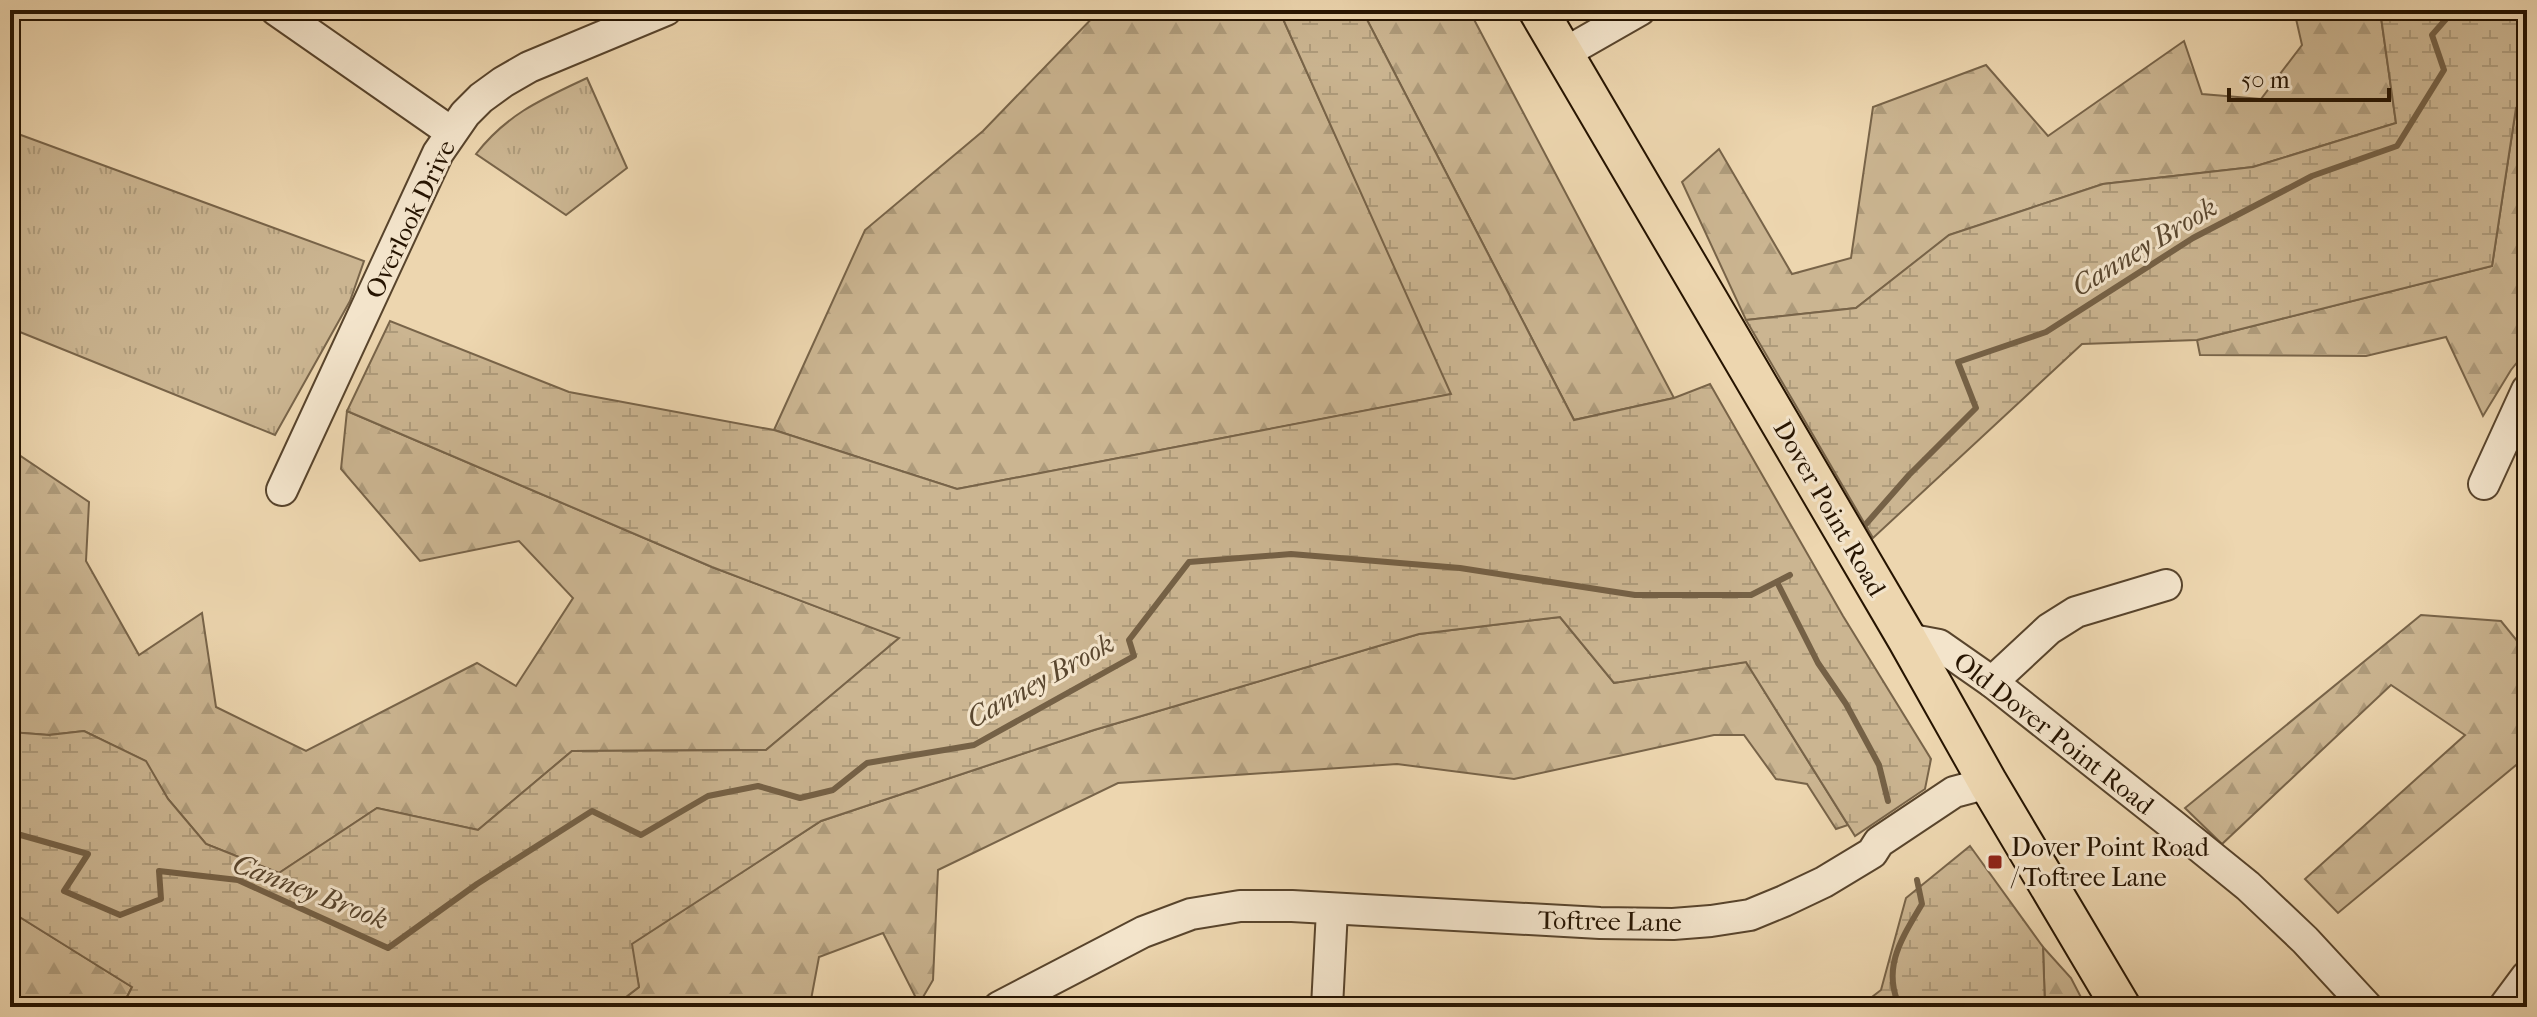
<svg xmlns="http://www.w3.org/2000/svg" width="2537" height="1017" font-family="'IM FELL French Canon',serif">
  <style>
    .grass { fill: url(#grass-tufts); stroke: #786449; stroke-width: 2 }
    .forest { fill: url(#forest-firs); stroke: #786449; stroke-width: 2 }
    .wetland { fill: url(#wetland-marsh); stroke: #786449; stroke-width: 2 }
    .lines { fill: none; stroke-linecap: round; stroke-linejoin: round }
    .stream { stroke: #756146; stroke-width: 6 }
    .minor-casing { stroke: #58442c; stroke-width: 34 }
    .major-casing { stroke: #261401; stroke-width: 42 }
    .minor { stroke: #f3e4cb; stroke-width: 30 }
    .major { stroke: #edd6af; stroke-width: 38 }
    .poi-dot { fill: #8f2418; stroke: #f3e4cb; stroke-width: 3 }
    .labels { text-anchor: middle; stroke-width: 6; stroke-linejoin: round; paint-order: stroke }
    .street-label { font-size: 26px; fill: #261401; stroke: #f3e4cb }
    .poi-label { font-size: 26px; fill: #261401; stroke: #f3e4cb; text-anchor: start }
    .water-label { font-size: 28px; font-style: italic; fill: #5a472f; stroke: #f3e4cb }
  </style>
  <defs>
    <pattern id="grass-tufts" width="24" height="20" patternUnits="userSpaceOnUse" patternTransform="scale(2)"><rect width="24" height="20" fill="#cbb591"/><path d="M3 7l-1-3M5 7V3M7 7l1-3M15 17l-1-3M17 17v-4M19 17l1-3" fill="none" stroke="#ae9b7b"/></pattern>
    <pattern id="forest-firs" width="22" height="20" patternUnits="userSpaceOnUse" patternTransform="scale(2)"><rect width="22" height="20" fill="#cbb591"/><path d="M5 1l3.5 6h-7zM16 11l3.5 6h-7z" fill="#ae9b7b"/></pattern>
    <pattern id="wetland-marsh" width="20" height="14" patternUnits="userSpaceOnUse" patternTransform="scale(2)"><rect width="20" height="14" fill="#cbb591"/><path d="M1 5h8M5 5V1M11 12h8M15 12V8" fill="none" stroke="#ae9b7b"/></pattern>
  </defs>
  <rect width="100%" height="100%" fill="#edd6af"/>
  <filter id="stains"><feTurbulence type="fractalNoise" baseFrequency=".0025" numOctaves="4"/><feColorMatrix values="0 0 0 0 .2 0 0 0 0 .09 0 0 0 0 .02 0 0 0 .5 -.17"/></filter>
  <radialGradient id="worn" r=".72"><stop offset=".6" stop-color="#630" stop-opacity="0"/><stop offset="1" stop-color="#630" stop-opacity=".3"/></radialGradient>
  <g class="grass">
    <path d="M587 78 627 168 566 215 476 154C507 114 542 99 587 78Z"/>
    <path d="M10 131 364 261 350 301 275 435 10 328Z"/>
  </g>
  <g class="forest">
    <path d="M1100 10H1279L1452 394 957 489 774 430 865 230 983 131Z"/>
    <path d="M1362 10H1469L1674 398 1574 420Z"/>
    <path d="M2294 10H2380L2396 123 2253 167 2103 184 1950 235 1856 308 1746 320 1682 182 1719 149 1792 274 1851 258 1873 107 1986 65 2048 136 2184 41 2202 94 2261 99 2302 45Z"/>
    <path d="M2527 95V350L2511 370 2483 416 2446 337 2366 356 2200 355 2197 340 2492 266 2516 108Z"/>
    <path d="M347 411 712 567 900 638 766 750 572 751 478 830 377 808 279 873 206 844 168 799 145 761 84 731 49 735 10 732V449L89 502 86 561 139 655 202 613 216 707 306 751 477 663 516 686 573 598 519 541 420 561 341 469Z"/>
    <path d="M2421 615 2501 621 2527 653V756L2338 913 2305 879 2465 735 2391 685 2222 844 2185 808Z"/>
    <path d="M1560 617 1614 683 1746 662 1848 825 1836 829 1807 784 1776 779 1744 735H1714L1514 779 1397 764 1118 783 938 870 933 980 919 1004 883 933 819 957 810 1005 806 1007H613L639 987 631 944 821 821 1094 730 1419 634Z"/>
    <path d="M10 911 132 987 122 1007H10Z"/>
    <path d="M2043 947 2071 978 2086 1007H2045Z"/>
  </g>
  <g class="wetland">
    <path d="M1279 10H1362L1574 420 1674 398 1710 384 1843 616 1931 759 1925 789 1855 836 1746 662 1614 683 1560 617 1419 634 1094 730 821 821 632 944 639 987 613 1007H122L132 987 10 911V732L49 735 84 731 146 761 168 799 206 844 279 873 377 808 478 830 572 751 766 750 899 638 712 567 347 411 390 321 569 392 774 430 957 489 1451 394Z"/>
    <path d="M2380 10H2527V95L2516 108 2492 266 2197 340 2082 344 1873 538 1746 320 1856 308 1949 235 2103 184 2253 167 2396 123Z"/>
    <path d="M1970 846 2043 947 2045 1007H1859L1881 990 1906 898Z"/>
  </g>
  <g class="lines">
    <g class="stream">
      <path d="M1866 524 1909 475 1976 408 1958 362 2046 332 2193 238 2312 176 2397 146 2444 70 2432 35 2454 10"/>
      <path d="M1777 582 1818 663 1846 704 1879 765 1888 801"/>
      <path d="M10 832 88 854 64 891 120 915 161 899 159 871 238 880 388 948 477 884 592 811 641 835 708 796 758 786 800 798 833 790 867 763 974 745 1134 656 1129 640 1189 562 1291 554 1460 568 1635 595H1751L1790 575"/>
      <path d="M1900 1007C1881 968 1902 938 1922 904L1917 880"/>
    </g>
    <g class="minor-casing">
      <g id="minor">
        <path d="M276 10 451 132"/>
        <path d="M1563 54 1640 10"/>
        <path d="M2484 484 2527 390"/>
        <path d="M282 490 438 153 465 114 481 98 503 82 529 67 666 10"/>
        <path d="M1907 639 1939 645 1992 682 2174 826 2248 886 2305 940 2367 1007"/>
        <path d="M1992 682 2049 629 2076 612 2166 585"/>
        <path d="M999 1007 1143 932 1191 914 1240 906H1292L1600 923 1673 924 1711 921 1750 915 1784 901 1824 882 1872 853 1879 842 1954 792 1988 783"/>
        <path d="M1327 1007 1332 910"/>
        <path d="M2504 1007 2527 976"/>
      </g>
    </g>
    <g class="major-casing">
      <path id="major" d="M1538 10 1907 639 1988 783 2121 1007"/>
    </g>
    <use href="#minor" class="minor"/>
    <use href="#major" class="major"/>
  </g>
  <rect class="poi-dot" x="1987" y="854" width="16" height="16" rx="4"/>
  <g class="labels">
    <g class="street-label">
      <text transform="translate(410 219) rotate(-64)" y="9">Overlook Drive</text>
      <text transform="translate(1830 508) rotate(60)" y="9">Dover Point Road</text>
      <text transform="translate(2054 733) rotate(38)" y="9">Old Dover Point Road</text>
      <text transform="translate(1610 921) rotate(1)" y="9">Toftree Lane</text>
    </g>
    <g class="poi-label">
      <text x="2011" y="856">Dover Point Road<tspan x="2011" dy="30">/ Toftree Lane</tspan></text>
    </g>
    <g class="water-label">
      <text transform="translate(2144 246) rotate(-31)" y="10">Canney Brook</text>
      <text transform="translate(1040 680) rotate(-29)" y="10">Canney Brook</text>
      <text transform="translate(311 891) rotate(21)" y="10">Canney Brook</text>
    </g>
  </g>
  <rect width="2537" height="1017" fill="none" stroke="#edd6af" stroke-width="40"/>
  <rect x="12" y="12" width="2513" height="993" fill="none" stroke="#261401" stroke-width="4"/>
  <rect x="20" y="20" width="2497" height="977" fill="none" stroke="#261401" stroke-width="2"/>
  <path d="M2229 88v12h160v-12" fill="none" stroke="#261401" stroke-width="4"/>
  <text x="2241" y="88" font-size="24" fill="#261401" stroke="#f3e4cb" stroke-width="6" paint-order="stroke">50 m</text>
  <rect width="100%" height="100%" filter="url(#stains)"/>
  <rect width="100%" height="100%" fill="url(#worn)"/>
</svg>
